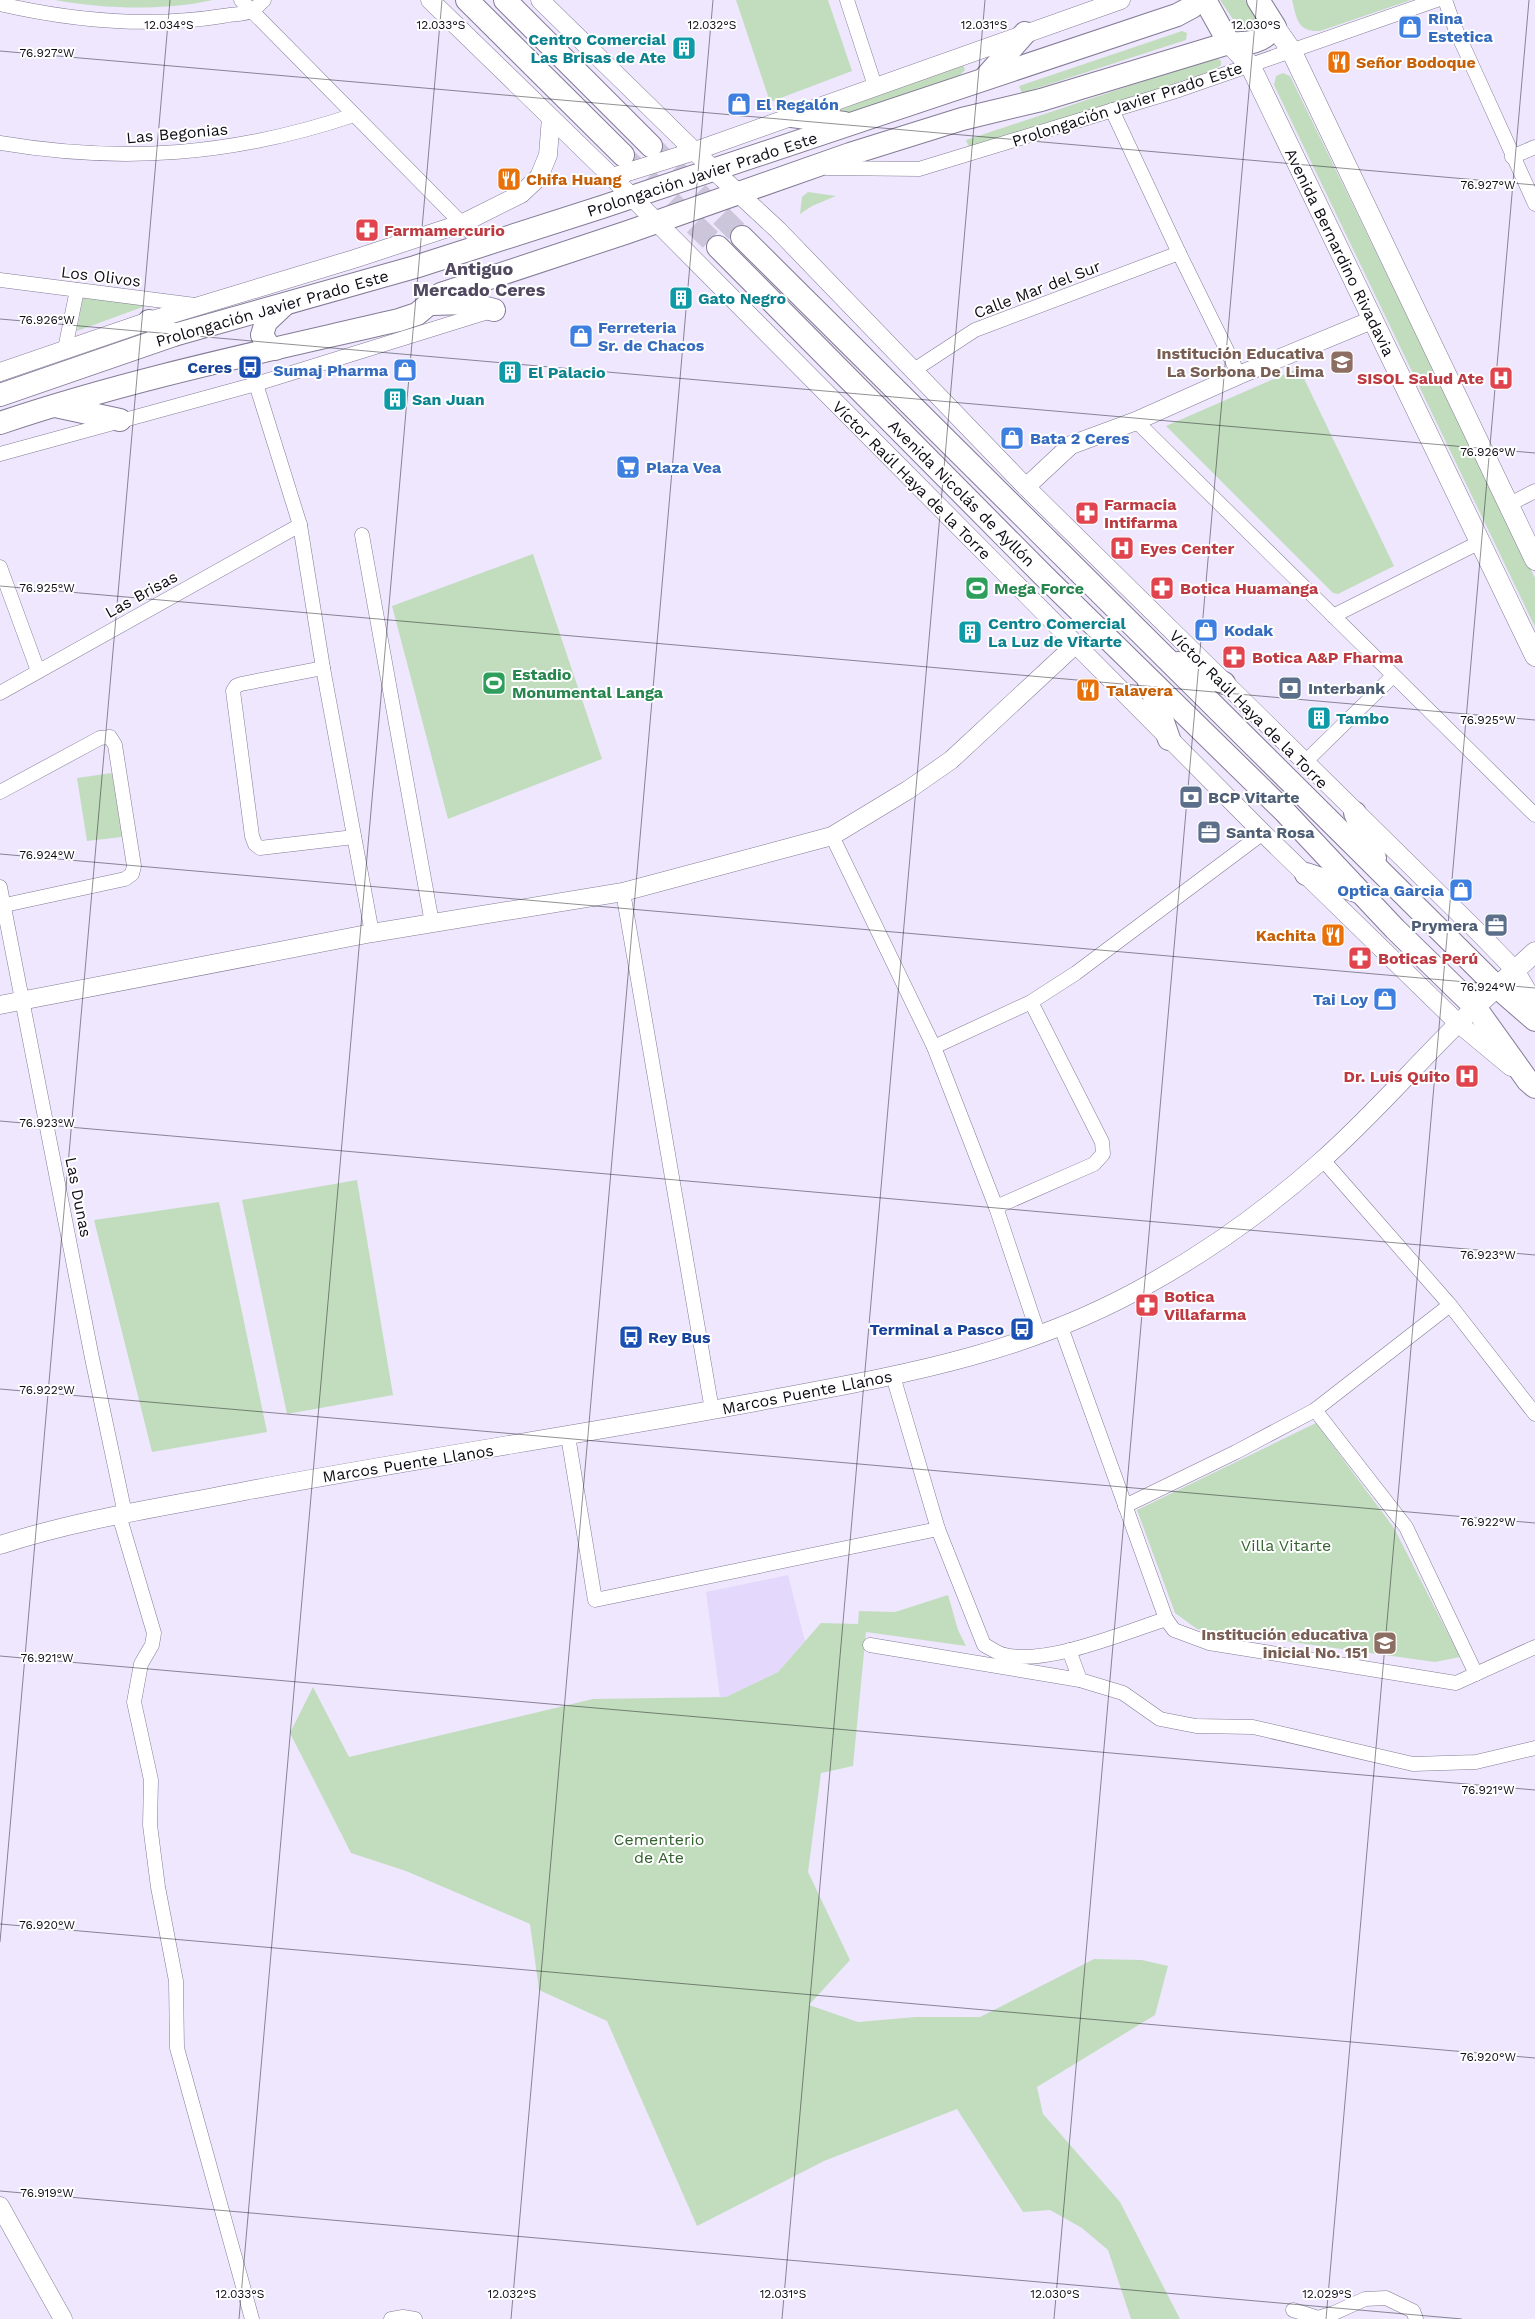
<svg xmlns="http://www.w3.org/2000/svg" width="1535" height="2319" font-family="'Work Sans',sans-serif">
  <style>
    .built { fill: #e4d9fc }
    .green { fill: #c2ddbe }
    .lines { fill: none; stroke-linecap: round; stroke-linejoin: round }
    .primary-tunnel { stroke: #ccc6db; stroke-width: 22; stroke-dasharray: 22 11; stroke-linecap: butt }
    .minor-casing { stroke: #847b95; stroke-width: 15 }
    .tertiary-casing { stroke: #847b95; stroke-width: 19 }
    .secondary-casing { stroke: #847b95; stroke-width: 21 }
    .primary-casing { stroke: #847b95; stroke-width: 24 }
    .minor { stroke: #fff; stroke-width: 14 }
    .tertiary { stroke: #fff; stroke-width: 18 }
    .secondary { stroke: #fff; stroke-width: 20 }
    .primary { stroke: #fff; stroke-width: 22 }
    .ticks { fill: none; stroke: #0e0b14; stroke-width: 1; stroke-opacity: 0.45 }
    .labels { text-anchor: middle; stroke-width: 4; stroke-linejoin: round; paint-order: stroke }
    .shop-label { font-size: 16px; font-weight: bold; fill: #366cbe; stroke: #fff; text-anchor: start }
    .culture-label { font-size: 16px; font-weight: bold; fill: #0d838f; stroke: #fff; text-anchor: start }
    .food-label { font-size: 16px; font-weight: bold; fill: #c56008; stroke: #fff; text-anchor: start }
    .street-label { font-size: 16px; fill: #0e0b14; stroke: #fff }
    .health-label { font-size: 16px; font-weight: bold; fill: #be3a42; stroke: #fff; text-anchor: start }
    .education-label { font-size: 16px; font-weight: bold; fill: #785e54; stroke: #fff; text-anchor: end }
    .transit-label { font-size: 16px; font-weight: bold; fill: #164399; stroke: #fff; text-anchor: end }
    .leisure-label { font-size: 16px; font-weight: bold; fill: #27864d; stroke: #fff; text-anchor: start }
    .service-label { font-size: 16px; font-weight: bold; fill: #4e5e75; stroke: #fff; text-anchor: start }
    .park-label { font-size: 16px; fill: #33622e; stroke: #fff }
    .neighbourhood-label { font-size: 18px; font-weight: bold; fill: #504960; stroke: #fff }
    .ticks-label { font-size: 12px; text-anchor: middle; fill: #0e0b14; stroke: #fff; stroke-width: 4; stroke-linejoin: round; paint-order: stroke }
  </style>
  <rect width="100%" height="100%" fill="#eee7fe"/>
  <path class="built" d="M788 1575 805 1641 778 1672 726 1697H720L706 1592Z"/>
  <g class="green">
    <path d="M55 0H213C163 11 105 9 55 0Z"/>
    <path d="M736 0H828L852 71 770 102Z"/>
    <path d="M1220 0H1245L1259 20 1258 26 1248 32 1241 31Z"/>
    <path d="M1292 0H1411L1320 31C1297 32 1297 19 1292 0Z"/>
    <path d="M1182 31 1187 33 1186 40 1022 93 1019 86Z"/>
    <path d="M1216 57 1221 61V65L1214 70 971 152 966 140Z"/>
    <path d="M963 65 965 70 960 75 849 116 830 114 909 82Z"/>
    <path d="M1283 73 1290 76 1535 578V627L1274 85 1276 76Z"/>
    <path d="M808 192 836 196 812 206 800 214 802 197Z"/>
    <path d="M83 297 148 305 77 331Z"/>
    <path d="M1299 368 1394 566 1338 594 1333 593 1166 426Z"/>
    <path d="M533 554 602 759 448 819 392 606Z"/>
    <path d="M112 773 122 837 87 841 77 778Z"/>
    <path d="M357 1180 393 1395 287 1414 242 1200Z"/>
    <path d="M219 1202 267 1432 152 1452 94 1220Z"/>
    <path d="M1316 1423 1394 1528 1460 1657 1435 1662 1197 1629 1175 1613 1137 1510Z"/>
    <path d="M948 1595 958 1630 966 1646 866 1632 853 1766 821 1773 808 1872 850 1960 809 2005 858 2022 916 2017H980L1094 1959 1142 1960 1168 1966 1155 2015 1037 2087 1043 2114 1120 2202 1180 2319H1131L1108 2250 1082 2228 1050 2210 1023 2212 957 2109 824 2161 697 2226 607 2021 539 1990 530 1924 406 1871 351 1853 290 1733 313 1687 349 1757 593 1699 726 1697 778 1672 821 1623 858 1624 859 1611 895 1612Z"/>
  </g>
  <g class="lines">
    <g class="primary-tunnel">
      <path d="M651 146 742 237"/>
      <path d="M623 156 718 247"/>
    </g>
    <g class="minor-casing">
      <g id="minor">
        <path d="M241 0 483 245"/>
        <path d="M847 0 875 86"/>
        <path d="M1445 0 1455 28 1535 204"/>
        <path d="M0 4C74 21 148 28 223 16 232 14 245 15 253 10 257 7 261 3 264 0"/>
        <path d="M1112 110 1179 253 1239 375"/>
        <path d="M0 143C124 164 235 155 354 115"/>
        <path d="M1512 157 1535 147"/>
        <path d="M827 168 919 169 1179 90 1437 0"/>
        <path d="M0 280 195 305"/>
        <path d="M65 349 77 290"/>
        <path d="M914 370 975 330 1179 253"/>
        <path d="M256 384 300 525 323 668 372 933"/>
        <path d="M1136 421 1535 815"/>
        <path d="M0 454 256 384 491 311"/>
        <path d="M1508 505 1535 491"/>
        <path d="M362 535 432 923"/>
        <path d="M0 567 38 671"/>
        <path d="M1333 616 1480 542"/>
        <path d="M323 668 241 684 236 686 233 691 252 836 255 844 260 848 354 837"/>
        <path d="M0 693 300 525"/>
        <path d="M1304 763 1393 676"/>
        <path d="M0 792 100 738 110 737 115 745 134 866 132 874 125 879 5 905"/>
        <path d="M832 836 934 1047 996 1207 1039 1336"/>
        <path d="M0 887 92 1358 125 1514"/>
        <path d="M623 892 712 1410"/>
        <path d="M934 1047 1031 1002 1076 973 1263 833"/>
        <path d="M1323 1160 1450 1305 1535 1414"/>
        <path d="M996 1207 1094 1164 1103 1154 1102 1142 1031 1002"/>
        <path d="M1061 1327 1166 1619 1174 1630 1209 1643 1456 1683 1535 1647"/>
        <path d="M893 1376 938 1529 984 1645C991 1648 998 1654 1005 1655 1048 1665 1123 1633 1166 1619"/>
        <path d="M1315 1410 1406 1527 1476 1674"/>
        <path d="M568 1436 595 1600 938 1529"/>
        <path d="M1125 1506 1236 1452 1315 1410 1450 1305"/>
        <path d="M119 1515 154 1633 152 1645 141 1664 134 1702 151 1780 150 1825 158 1887 176 1981 177 2048 252 2319"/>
        <path d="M870 1645 1080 1680"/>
        <path d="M1069 1650 1080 1680 1123 1693 1160 1719 1196 1726 1253 1727 1413 1764 1476 1762 1535 1748"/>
        <path d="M1293 2310 1318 2318 1334 2313 1365 2299 1386 2298 1413 2311 1416 2319"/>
        <path d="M391 2319 403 2317 415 2319"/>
      </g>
    </g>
    <g class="tertiary-casing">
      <g id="tertiary">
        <path d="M430 0 612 177 1263 833 1458 1023 1511 1067"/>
        <path d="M540 0 723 179 778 230 1026 487 1480 934 1515 970 1535 1004"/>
        <path d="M612 177 695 151 1121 0"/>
        <path d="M0 372 149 321 354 259 463 223 521 194 539 177 548 155 551 118"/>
        <path d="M1026 487 1071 445 1136 421 1239 375 1372 320"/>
        <path d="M0 1005 372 933 623 892 832 836 908 790 951 760 1075 645"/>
        <path d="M0 1545C80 1519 163 1507 245 1491 420 1458 597 1432 772 1399 906 1374 1028 1353 1149 1284 1210 1250 1268 1208 1320 1162 1375 1114 1422 1057 1475 1007"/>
        <path d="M0 2206 63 2319"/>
      </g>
    </g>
    <g class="secondary-casing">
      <g id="secondary">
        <path d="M1275 27 1291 50 1535 560"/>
        <path d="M1229 43 1250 65 1535 656"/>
        <path d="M1475 1007 1535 952"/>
      </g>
    </g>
    <g class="primary-casing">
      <g id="primary">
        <path d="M467 0 623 155"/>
        <path d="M505 0 651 146"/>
        <path d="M1205 0 1229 43"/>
        <path d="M984 79 1025 33"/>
        <path d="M792 116 844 123"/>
        <path d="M742 237 1497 987 1535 1020"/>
        <path d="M718 247 1043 575 1285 812 1395 929 1475 1007 1528 1081 1535 1087"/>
        <path d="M432 304 467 303 494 310"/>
        <path d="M149 321 174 335"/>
        <path d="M275 349 268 345 262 335 266 322 284 305"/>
        <path d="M0 395 174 335 415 267 602 207 1177 15 1192 7 1196 0"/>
        <path d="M55 406 120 420"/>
        <path d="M0 423C130 379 266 351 399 320L417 314 441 294 628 232 850 154 962 119 1041 100 1229 43C1249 44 1262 43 1275 27L1258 0"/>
        <path d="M1178 663 1224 683"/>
        <path d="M1149 682 1169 739"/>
        <path d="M1355 813 1375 858"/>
        <path d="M1306 874 1359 892"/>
      </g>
    </g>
    <use href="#minor" class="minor"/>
    <use href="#tertiary" class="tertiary"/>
    <use href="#secondary" class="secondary"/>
    <use href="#primary" class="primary"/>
  </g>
  <path class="ticks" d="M0 51 1535 185M0 319 1535 453M0 586 1535 720M0 854 1535 988M0 1121 1535 1255M0 1389 1535 1523M0 1656 1535 1790M0 1924 1535 2058M0 1942 170 0M0 2191 1462 2319M239 2319 442 0M511 2319 713 0M782 2319 985 0M1054 2319 1257 0M1326 2319 1529 0"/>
  <defs>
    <g id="shop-square" transform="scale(1.25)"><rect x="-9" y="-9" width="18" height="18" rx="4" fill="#3f7fe0" stroke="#fff"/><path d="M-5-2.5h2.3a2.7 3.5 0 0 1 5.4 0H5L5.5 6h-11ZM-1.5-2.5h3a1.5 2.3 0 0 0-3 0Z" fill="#fff"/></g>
    <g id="building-square" transform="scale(1.25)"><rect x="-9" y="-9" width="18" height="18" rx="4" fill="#0f9aa8" stroke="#fff"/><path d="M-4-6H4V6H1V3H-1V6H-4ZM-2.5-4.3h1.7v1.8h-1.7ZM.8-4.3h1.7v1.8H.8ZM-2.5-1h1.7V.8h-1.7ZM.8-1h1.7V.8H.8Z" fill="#fff"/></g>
    <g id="restaurant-square" transform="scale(1.25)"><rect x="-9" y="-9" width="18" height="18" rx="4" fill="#e8710a" stroke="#fff"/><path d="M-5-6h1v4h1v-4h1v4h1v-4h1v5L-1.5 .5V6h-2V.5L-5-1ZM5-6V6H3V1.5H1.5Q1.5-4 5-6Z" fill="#fff"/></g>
    <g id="pharmacy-square" transform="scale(1.25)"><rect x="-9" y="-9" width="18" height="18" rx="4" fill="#e0444e" stroke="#fff"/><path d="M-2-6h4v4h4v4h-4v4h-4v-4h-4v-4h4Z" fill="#fff"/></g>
    <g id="school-square" transform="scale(1.25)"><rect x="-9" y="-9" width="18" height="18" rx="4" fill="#8d6e63" stroke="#fff"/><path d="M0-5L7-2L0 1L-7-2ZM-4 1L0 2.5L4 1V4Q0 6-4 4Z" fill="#fff"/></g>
    <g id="bus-square" transform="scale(1.25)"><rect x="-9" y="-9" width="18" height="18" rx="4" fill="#1a4fb4" stroke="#fff"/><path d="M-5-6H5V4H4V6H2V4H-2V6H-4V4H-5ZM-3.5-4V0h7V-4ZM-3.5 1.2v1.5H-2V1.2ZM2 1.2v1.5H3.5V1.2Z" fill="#fff"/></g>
    <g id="hospital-square" transform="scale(1.25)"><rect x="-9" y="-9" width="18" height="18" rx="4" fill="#e0444e" stroke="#fff"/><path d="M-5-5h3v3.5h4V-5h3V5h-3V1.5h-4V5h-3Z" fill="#fff"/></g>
    <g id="supermarket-square" transform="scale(1.25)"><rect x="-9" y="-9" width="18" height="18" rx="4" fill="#3f7fe0" stroke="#fff"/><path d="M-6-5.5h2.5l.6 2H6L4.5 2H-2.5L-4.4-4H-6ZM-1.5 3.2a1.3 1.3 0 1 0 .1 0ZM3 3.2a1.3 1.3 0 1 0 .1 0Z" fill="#fff"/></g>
    <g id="stadium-square" transform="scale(1.25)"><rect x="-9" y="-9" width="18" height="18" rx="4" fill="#2e9e5b" stroke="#fff"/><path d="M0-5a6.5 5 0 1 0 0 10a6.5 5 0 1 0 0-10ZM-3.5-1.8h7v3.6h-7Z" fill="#fff"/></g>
    <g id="bank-square" transform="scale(1.25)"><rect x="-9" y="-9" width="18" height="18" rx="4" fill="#5c6f8a" stroke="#fff"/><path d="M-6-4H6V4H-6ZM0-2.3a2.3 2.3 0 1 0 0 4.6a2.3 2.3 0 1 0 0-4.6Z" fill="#fff"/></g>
    <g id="office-square" transform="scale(1.25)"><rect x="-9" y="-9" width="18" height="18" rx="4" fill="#5c6f8a" stroke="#fff"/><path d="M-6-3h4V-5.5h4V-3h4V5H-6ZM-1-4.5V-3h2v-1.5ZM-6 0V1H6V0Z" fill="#fff"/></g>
  </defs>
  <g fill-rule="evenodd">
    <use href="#shop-square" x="1410" y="27"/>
    <use href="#building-square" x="684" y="48"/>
    <use href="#restaurant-square" x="1339" y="62"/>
    <use href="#shop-square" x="739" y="104"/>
    <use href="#restaurant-square" x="509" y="179"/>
    <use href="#pharmacy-square" x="367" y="230"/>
    <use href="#building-square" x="681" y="298"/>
    <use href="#shop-square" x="581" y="336"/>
    <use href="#school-square" x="1342" y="362"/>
    <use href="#bus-square" x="250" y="367"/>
    <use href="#shop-square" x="405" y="370"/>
    <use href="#building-square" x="510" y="372"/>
    <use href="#hospital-square" x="1501" y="378"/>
    <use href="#building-square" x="395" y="399"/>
    <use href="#shop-square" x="1012" y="438"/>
    <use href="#supermarket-square" x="628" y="467"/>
    <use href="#pharmacy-square" x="1087" y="513"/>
    <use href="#hospital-square" x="1122" y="548"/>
    <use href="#stadium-square" x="977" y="588"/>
    <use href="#pharmacy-square" x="1162" y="588"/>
    <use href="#shop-square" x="1206" y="630"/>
    <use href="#building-square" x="970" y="632"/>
    <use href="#pharmacy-square" x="1234" y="657"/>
    <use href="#stadium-square" x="494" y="683"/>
    <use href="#bank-square" x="1290" y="688"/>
    <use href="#restaurant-square" x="1088" y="690"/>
    <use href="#building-square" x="1319" y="718"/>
    <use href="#bank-square" x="1191" y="797"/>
    <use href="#office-square" x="1209" y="832"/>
    <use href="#shop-square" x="1461" y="890"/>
    <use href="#office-square" x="1496" y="925"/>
    <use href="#restaurant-square" x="1333" y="935"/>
    <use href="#pharmacy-square" x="1360" y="958"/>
    <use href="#shop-square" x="1385" y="999"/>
    <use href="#hospital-square" x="1467" y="1076"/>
    <use href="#pharmacy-square" x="1147" y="1305"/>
    <use href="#bus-square" x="1022" y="1329"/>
    <use href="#bus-square" x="631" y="1337"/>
    <use href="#school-square" x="1385" y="1643"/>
  </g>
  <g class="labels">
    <g class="shop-label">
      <text x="1428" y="24">Rina<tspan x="1428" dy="18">Estetica</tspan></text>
      <text x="756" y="110">El Regalón</text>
      <text x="598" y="333">Ferreteria<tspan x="598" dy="18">Sr. de Chacos</tspan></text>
      <text x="388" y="376" text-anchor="end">Sumaj Pharma</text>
      <text x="1030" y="444">Bata 2 Ceres</text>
      <text x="646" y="473">Plaza Vea</text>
      <text x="1224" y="636">Kodak</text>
      <text x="1444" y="896" text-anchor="end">Optica Garcia</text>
      <text x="1368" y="1005" text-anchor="end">Tai Loy</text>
    </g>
    <g class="culture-label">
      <text x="666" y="45" text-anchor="end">Centro Comercial<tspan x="666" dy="18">Las Brisas de Ate</tspan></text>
      <text x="698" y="304">Gato Negro</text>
      <text x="528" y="378">El Palacio</text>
      <text x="412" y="405">San Juan</text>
      <text x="988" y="629">Centro Comercial<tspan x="988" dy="18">La Luz de Vitarte</tspan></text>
      <text x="1336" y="724">Tambo</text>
    </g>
    <g class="food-label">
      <text x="1356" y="68">Señor Bodoque</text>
      <text x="526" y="185">Chifa Huang</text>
      <text x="1106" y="696">Talavera</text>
      <text x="1316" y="941" text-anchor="end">Kachita</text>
    </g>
    <g class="street-label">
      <text transform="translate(1127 104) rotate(-18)" y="6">Prolongación Javier Prado Este</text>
      <text transform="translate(177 133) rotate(-5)" y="6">Las Begonias</text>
      <text transform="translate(702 174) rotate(-18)" y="6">Prolongación Javier Prado Este</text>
      <text transform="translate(1340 252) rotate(64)" y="6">Avenida Bernardino Rivadavia</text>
      <text transform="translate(101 276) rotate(7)" y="6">Los Olivos</text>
      <text transform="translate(1037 289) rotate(-21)" y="6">Calle Mar del Sur</text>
      <text transform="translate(272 308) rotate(-16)" y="6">Prolongación Javier Prado Este</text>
      <text transform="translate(912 480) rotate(45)" y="6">Víctor Raúl Haya de la Torre</text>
      <text transform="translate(962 493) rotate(45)" y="6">Avenida Nicolás de Ayllón</text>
      <text transform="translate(141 594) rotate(-29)" y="6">Las Brisas</text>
      <text transform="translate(1249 709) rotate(45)" y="6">Víctor Raúl Haya de la Torre</text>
      <text transform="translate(79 1197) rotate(79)" y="6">Las Dunas</text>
      <text transform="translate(807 1392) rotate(-11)" y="6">Marcos Puente Llanos</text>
      <text transform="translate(408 1463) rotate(-9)" y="6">Marcos Puente Llanos</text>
    </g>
    <g class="health-label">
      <text x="384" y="236">Farmamercurio</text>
      <text x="1484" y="384" text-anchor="end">SISOL Salud Ate</text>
      <text x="1104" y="510">Farmacia<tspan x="1104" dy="18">Intifarma</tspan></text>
      <text x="1140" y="554">Eyes Center</text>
      <text x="1180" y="594">Botica Huamanga</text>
      <text x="1252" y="663">Botica A&amp;P Fharma</text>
      <text x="1378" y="964">Boticas Perú</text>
      <text x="1450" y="1082" text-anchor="end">Dr. Luis Quito</text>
      <text x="1164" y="1302">Botica<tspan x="1164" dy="18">Villafarma</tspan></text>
    </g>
    <g class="education-label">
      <text x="1324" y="359">Institución Educativa<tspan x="1324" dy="18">La Sorbona De Lima</tspan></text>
      <text x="1368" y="1640">Institución educativa<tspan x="1368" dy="18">inicial No. 151</tspan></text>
    </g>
    <g class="transit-label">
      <text x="232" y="373">Ceres</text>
      <text x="1004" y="1335">Terminal a Pasco</text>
      <text x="648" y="1343" text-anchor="start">Rey Bus</text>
    </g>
    <g class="leisure-label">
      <text x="994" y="594">Mega Force</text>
      <text x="512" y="680">Estadio<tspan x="512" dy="18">Monumental Langa</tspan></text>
    </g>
    <g class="service-label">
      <text x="1308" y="694">Interbank</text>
      <text x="1208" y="803">BCP Vitarte</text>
      <text x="1226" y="838">Santa Rosa</text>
      <text x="1478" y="931" text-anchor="end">Prymera</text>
    </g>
    <g class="park-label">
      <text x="1286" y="1551">Villa Vitarte</text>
      <text x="659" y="1845">Cementerio<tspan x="659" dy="18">de Ate</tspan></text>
    </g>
    <g class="neighbourhood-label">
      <text x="479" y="275">Antiguo<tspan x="479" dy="21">Mercado Ceres</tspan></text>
    </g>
  </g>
  <g class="ticks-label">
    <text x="169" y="29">12.034°S</text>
    <text x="441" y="29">12.033°S</text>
    <text x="712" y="29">12.032°S</text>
    <text x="984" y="29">12.031°S</text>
    <text x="1256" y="29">12.030°S</text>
    <text x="47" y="57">76.927°W</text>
    <text x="1488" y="189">76.927°W</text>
    <text x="47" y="324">76.926°W</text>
    <text x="1488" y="456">76.926°W</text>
    <text x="47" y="592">76.925°W</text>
    <text x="1488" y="724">76.925°W</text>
    <text x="47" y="859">76.924°W</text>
    <text x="1488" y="991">76.924°W</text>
    <text x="47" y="1127">76.923°W</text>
    <text x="1488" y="1259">76.923°W</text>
    <text x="47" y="1394">76.922°W</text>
    <text x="1488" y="1526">76.922°W</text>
    <text x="47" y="1662">76.921°W</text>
    <text x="1488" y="1794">76.921°W</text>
    <text x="47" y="1929">76.920°W</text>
    <text x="1488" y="2061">76.920°W</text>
    <text x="47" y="2197">76.919°W</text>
    <text x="240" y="2298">12.033°S</text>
    <text x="512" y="2298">12.032°S</text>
    <text x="783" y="2298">12.031°S</text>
    <text x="1055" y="2298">12.030°S</text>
    <text x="1327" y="2298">12.029°S</text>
  </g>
</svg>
